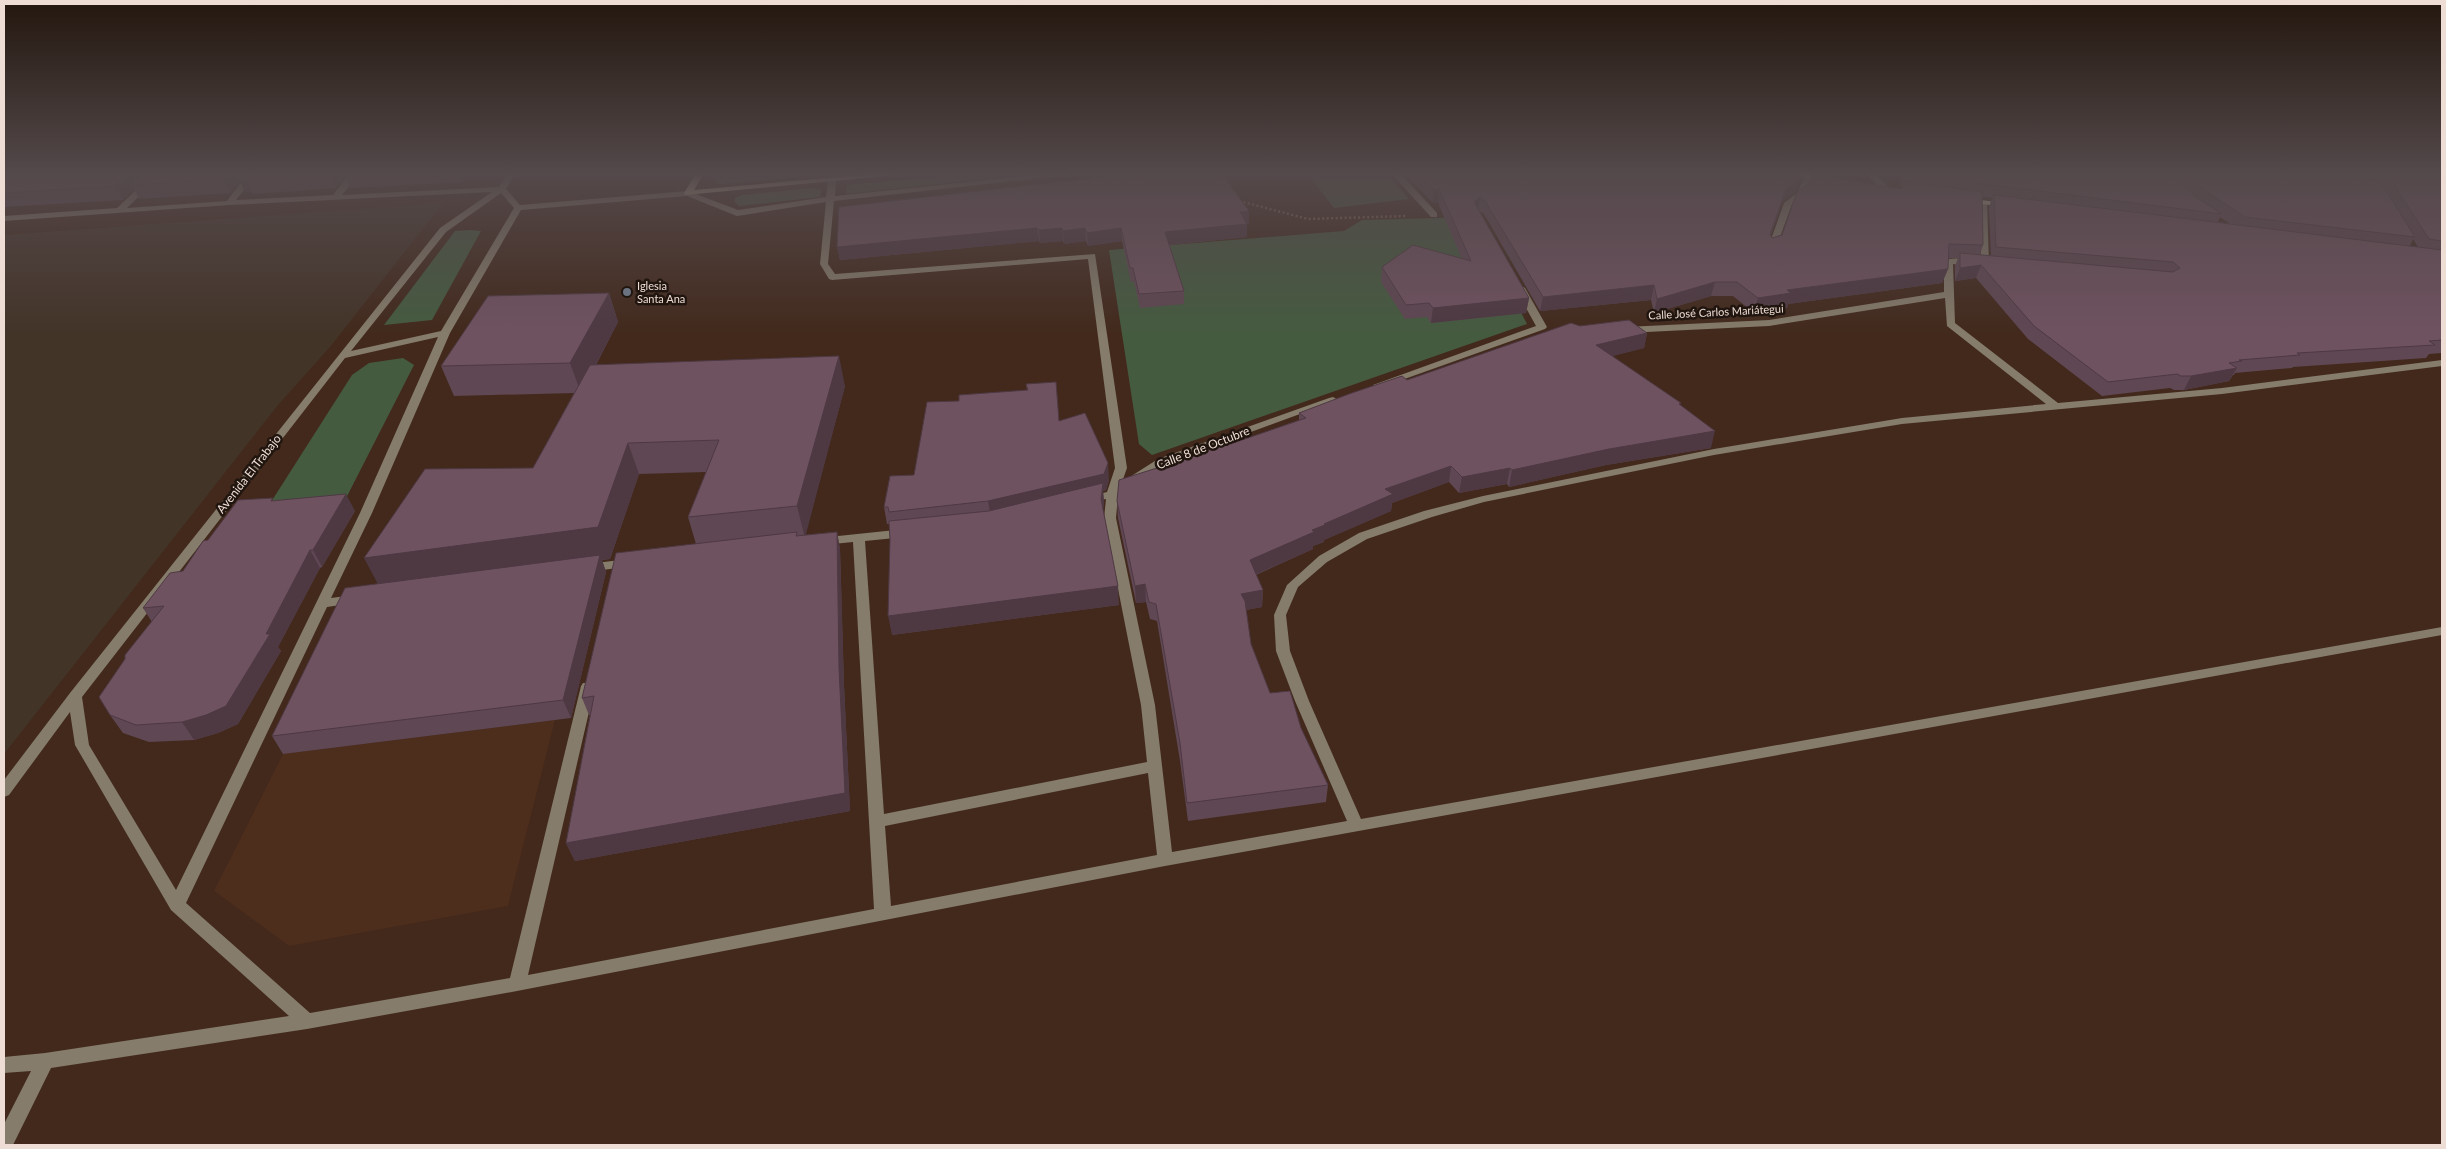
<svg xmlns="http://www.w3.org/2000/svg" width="2446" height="1149" font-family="Lato,sans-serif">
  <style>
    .built { fill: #4d2d1c }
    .industrial { fill: #433428 }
    .green { fill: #455b40 }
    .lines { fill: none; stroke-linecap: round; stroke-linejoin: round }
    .path { stroke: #806a5f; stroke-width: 2.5; stroke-dasharray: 2 2.5; stroke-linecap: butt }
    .minor { fill: #857c6b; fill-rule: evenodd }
    .major { fill: #dac8a5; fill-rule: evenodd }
    .wall { fill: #5f4753; fill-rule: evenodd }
    .shaded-wall { fill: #4e3943 }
    .building { fill: #6f5260; stroke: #4e3943 }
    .worship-dot { fill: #6b7280; stroke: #20150f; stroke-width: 2 }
    .labels { text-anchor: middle; stroke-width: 5; stroke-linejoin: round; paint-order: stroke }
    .far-poi-label { font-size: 11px; fill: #eeddd5; stroke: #20150f; text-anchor: start }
    .far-street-label { font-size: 11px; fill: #eeddd5; stroke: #20150f }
    .street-label { font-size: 12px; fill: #eeddd5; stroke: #20150f }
  </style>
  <rect width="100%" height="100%" fill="#42291c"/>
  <path class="built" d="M555 720 508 906 289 946 214 891 283 754Z"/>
  <path class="industrial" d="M443 203 330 347 278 405 4 754V235Z"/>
  <g class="green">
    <path d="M715 173H839L719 184 713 179Z"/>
    <path d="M1386 173 1409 199 1334 208 1307 173Z"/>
    <path d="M965 174 1042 173 846 194 847 185Z"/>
    <path d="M813 188 822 190 820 197 739 206 735 202V198L742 195Z"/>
    <path d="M1470 217 1527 324 1152 455 1139 444 1109 250 1344 231 1362 220Z"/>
    <path d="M470 230 481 231 432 320 384 325 455 231Z"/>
    <path d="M403 358 414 365 341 508 264 513 352 375 369 363Z"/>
  </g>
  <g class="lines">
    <path class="path" d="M1239 201 1308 219 1407 216"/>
    <g class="minor">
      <path d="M154 173H163L127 208 227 201 248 173H257L236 200 333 195 350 173H359L342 195 499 187 507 173H515L506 189 520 205 688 191 738 210 826 197 828 181 832 179 836 181 835 196 1054 173H1086L834 201 828 264 835 274 1095 254 1127 468 1122 482 1158 459 1329 398 1333 397 1338 400 1166 463 1118 495 1116 518 1155 705 1172 852 1347 821 1295 701 1276 651 1274 615 1287 585 1319 556 1359 533 1424 511 1483 496 1714 449 1902 418 2046 404 1947 326 1945 298 1769 326 1626 333 1621 330 1626 327 1769 320 1944 292V261C1950 256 1970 259 1976 264L1972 267 1953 264 1955 323 2058 403 2222 388 2442 360V366L2222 394 1902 424 1714 455 1484 502 1432 517 1367 539 1327 562 1298 587 1286 615 1290 651 1309 701 1361 819 2442 627V635L1165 866 517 991 307 1029 51 1068 13 1145H4V1124L31 1071 4 1073V1057L45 1053 289 1016 171 910 75 745 70 712 9 795 4 797V780L70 693 440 228 492 192 229 205 4 221V216L117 208ZM501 193 514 208 441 331 351 351 446 232ZM687 196 737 216 826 202 820 264 829 279 832 280 1088 259 1115 468 1107 492 1083 498 1081 500 1087 503 1106 499 1104 518 1141 705 1147 762 884 814 865 541 905 537 911 533 905 529 819 538 817 541 823 545 853 542 874 909 528 975 595 686 593 683H583L581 686 510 978 310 1013 186 903 327 607 354 603 360 599 354 595 331 598 372 513 450 333 521 210ZM438 337 360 513 176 890 89 745 82 697 345 358ZM1148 773 1157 855 891 906 885 826Z"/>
      <path d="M1391 173H1400L1437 213V217H1431Z"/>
      <path d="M1866 173H1875L1888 187V191H1882Z"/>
      <path d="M1806 175 1813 177 1803 196 1792 204 1776 248 1769 250 1768 248 1784 203 1797 193Z"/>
      <path d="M1980 200 1987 202 1989 265 1985 268 1981 265Z"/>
      <path d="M1520 285 1525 288 1547 327 1545 329 1382 387H1374L1373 385 1536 326 1515 288Z"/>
      <path d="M629 559 633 560 635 563 633 566 587 572 581 568 587 564Z"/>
    </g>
    <g class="major">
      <path d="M696 173H704L694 190 881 173H918L685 195 684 193Z"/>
      <path d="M1785 173H1805L1831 180 1827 182Z"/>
      <path d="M1963 198 2006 203 2010 205 2006 207 1966 202H1963Z"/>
    </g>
  </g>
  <g class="wall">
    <path d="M4 174H469L463 182 350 188 345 177 336 188 253 194 251 191 245 192 240 181 231 193 139 199 134 189 123 200 4 207Z"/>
    <path d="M1405 174H1750L1798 186 1796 192 1782 202 1771 235 1772 238 1901 188V187L1900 186 1901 174H2442V353L2429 354 2426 358 2293 367 2292 368 2235 373 2234 375H2233L2229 381 2184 390H2174L2170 388 2102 396 2028 339 1976 278 1955 281V266L1958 258H1948V269L1942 283 1788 304 1787 308 1754 313 1733 296H1711L1654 313 1651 300 1540 311 1484 214 1479 211 1529 298 1526 313 1431 323 1427 317 1405 319 1381 282 1382 267 1462 259 1438 203H1433ZM1982 197 1992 198 1989 207 1991 256 1980 255 1983 245ZM2220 217 2230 224 2218 222ZM2413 239 2418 247 2410 246Z"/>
    <path d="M1125 178 1249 224H1247V237L1169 245 1184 291V304L1140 308 1134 282H1131L1122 241 1088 246 1086 241 1064 244 1063 241 1040 243 1039 241 840 260 837 247Z"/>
    <path d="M609 293 618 322 596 365 845 386 805 535 837 532 840 549 844 685 850 811 575 861 566 843 590 715H589L582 698 696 544 688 517 706 472 639 474 610 559 602 560 606 572 571 718 283 754 272 736 378 584 533 468 574 393 454 396 441 366Z"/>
    <path d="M1580 326 1647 333 1644 348 1612 356 1681 406 1711 448 1606 465 1509 487 1507 484 1459 493 1449 482 1392 503 1391 511 1324 540V542L1313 546V549L1256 575 1263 590 1262 607 1246 610 1251 644 1270 693 1301 728 1328 785 1326 802 1188 821 1180 761 1157 621 1150 619 1146 602 1136 603 1118 518 1117 501 1200 454V450L1239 441 1299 420V413Z"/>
    <path d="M1026 384 1109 480 1106 490 1103 491 1104 501 1103 510 1119 605 892 635 890 540 889 524H887L884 507 914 475 959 401 1027 390Z"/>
    <path d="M275 501 355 511 322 567 320 568 278 647 281 651 238 724 218 733 194 740 149 742 123 733 110 715 152 622 143 608 183 571Z"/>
  </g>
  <g class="shaded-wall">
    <path d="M129 174H151L132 185 134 189 123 200 115 186Z"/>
    <path d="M228 174H246L249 177 246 180 251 191 245 192 240 181 231 193 224 179Z"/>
    <path d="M330 174H346H344L345 177 336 188Z"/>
    <path d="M459 174H469L463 182Z"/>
    <path d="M1802 174 1796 192 1782 202 1766 247 1770 234 1786 189Z"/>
    <path d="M1439 189 1438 203H1433L1434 190Z"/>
    <path d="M1480 197 1478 210 1474 202Z"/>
    <path d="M1249 211V224H1245H1247V237L1165 245V232L1240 212Z"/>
    <path d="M1037 228 1039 241 840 260 837 247Z"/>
    <path d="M1062 228 1063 241 1040 243 1039 230Z"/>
    <path d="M1085 228 1086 241 1064 244 1063 231Z"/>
    <path d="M1121 228 1122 241 1088 246 1087 233Z"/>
    <path d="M1981 265 1976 278 1955 281 1960 268Z"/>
    <path d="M1948 269 1942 283 1788 304 1787 308 1754 313 1758 298 1787 290Z"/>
    <path d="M1715 282 1711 296 1654 313 1657 299Z"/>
    <path d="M1654 285 1651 300 1540 311 1543 297Z"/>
    <path d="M609 293 618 322 581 393 570 363Z"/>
    <path d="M1529 298 1526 313 1431 323 1433 308Z"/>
    <path d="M1647 333 1644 348 1593 361 1596 345Z"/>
    <path d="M839 356 845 386 805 538 797 506Z"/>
    <path d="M2237 368 2229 381 2184 390 2191 376Z"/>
    <path d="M1715 431 1711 448 1606 465 1509 487 1512 470 1609 449Z"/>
    <path d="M628 443 639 474 610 559 602 560 606 572 571 718 563 700 381 590 364 558Z"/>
    <path d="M1108 463 1109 480 1106 490 1103 491 1104 501 1102 518H991L988 501Z"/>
    <path d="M1451 466 1449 482 1392 503 1391 511 1324 540V542L1313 546V549L1250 577V560L1324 524 1385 489Z"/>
    <path d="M1510 468 1507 484 1459 493 1462 477Z"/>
    <path d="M346 494 355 511 322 567 313 550Z"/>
    <path d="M837 532 840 549 844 685 850 811 575 861 566 843 839 668Z"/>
    <path d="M310 550 320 568 278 647 281 651 238 724 218 733 194 740 182 722 266 634Z"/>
    <path d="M1145 584 1146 602 1136 603 1135 586Z"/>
    <path d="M1118 586 1119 605 892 635 888 616Z"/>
    <path d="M1263 590 1262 607 1241 611V594Z"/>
  </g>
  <g class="building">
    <path d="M9 174H129L115 186 4 193V177Z"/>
    <path d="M143 174H228L224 179 132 185Z"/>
    <path d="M241 174H330L246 180 249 177 238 178Z"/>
    <path d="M1156 174H1222L1249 211 1240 212 1247 224 1165 232 1184 291 1139 294 1133 268H1130L1121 228 1087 233 1085 228 1063 231 1062 228 1039 230 1037 228 837 247 839 207 1021 186 1124 176 1125 178Z"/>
    <path d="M1418 174H1802L1799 179 1786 189 1770 234 1772 238 1782 235 1797 192 1808 184 1813 175 1902 189 1903 181 1982 192 1983 245 1949 244 1948 269 1787 290 1791 293 1758 298 1737 282H1715L1657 299 1654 285 1543 297 1485 201 1480 197 1474 202 1529 298 1433 308 1429 303 1406 305 1382 267 1413 245 1471 261 1439 189 1434 190Z"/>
    <path d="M1904 174H2171L2196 197 2222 214Z"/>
    <path d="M2185 174H2351L2382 184 2415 237 2245 217 2204 190Z"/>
    <path d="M2378 174H2442V241L2429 239 2389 177Z"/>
    <path d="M1994 195 2442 250V340L2429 341 2435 345 2297 353 2300 355 2239 360 2242 361 2229 363 2237 368 2191 376H2181L2177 374 2108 382 2034 326 1981 265 1960 268V253L2173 272 2180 268 2173 262 1996 247Z"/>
    <path d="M609 293 570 363 441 366 488 296Z"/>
    <path d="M1629 320 1647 333 1596 345 1681 403 1679 404 1715 431 1609 449 1512 470 1510 468 1462 477 1451 466 1385 489 1393 494 1324 524 1325 525 1312 530 1314 532 1250 560 1263 590 1241 594 1245 601 1251 644 1270 693 1290 691 1301 728 1328 785 1187 803 1180 743 1156 604 1149 602 1145 584 1135 586 1117 501 1119 480 1204 453 1200 450 1235 437 1239 441 1306 418 1299 413 1349 394 1402 376 1407 380 1571 323 1580 326Z"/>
    <path d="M839 356 797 506 688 517 719 440 628 443 598 527 364 558 425 469 533 468 590 365Z"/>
    <path d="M1056 382 1059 421 1085 413 1108 463 1104 474 988 501 889 512 888 507H884L890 476 914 475 927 402 959 401V395L1028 390 1026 384Z"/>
    <path d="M1103 483 1101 499 1118 586 888 616 890 540 889 521 989 511Z"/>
    <path d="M346 494 313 550H310L266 634H270L226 706 206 715 182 722 136 725 110 715 99 697 125 659V655L164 606 143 608 170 573 183 571 203 541 208 540 238 500 273 498 271 501Z"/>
    <path d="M797 532 796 536 837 532 839 668 845 793 566 843 594 696 582 698 616 553Z"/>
    <path d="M600 555 563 700 272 736 345 588Z"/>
  </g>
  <linearGradient id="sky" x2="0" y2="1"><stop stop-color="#24170f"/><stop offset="0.52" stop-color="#54494b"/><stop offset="1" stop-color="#54494b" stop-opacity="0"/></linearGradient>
  <rect width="2446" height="334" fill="url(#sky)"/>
  <circle class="worship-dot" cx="627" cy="292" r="5"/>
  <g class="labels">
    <g class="far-poi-label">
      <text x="637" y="290">Iglesia<tspan x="637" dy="13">Santa Ana</tspan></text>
    </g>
    <g class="far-street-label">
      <text transform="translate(1716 312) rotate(-3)" y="4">Calle José Carlos Mariátegui</text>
    </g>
    <g class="street-label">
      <text transform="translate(1203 448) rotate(-21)" y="4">Calle 8 de Octubre</text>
      <text transform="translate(249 474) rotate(-52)" y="4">Avenida El Trabajo</text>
    </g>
  </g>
  <rect width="2446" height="1149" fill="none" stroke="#eeddd5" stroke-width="10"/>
</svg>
